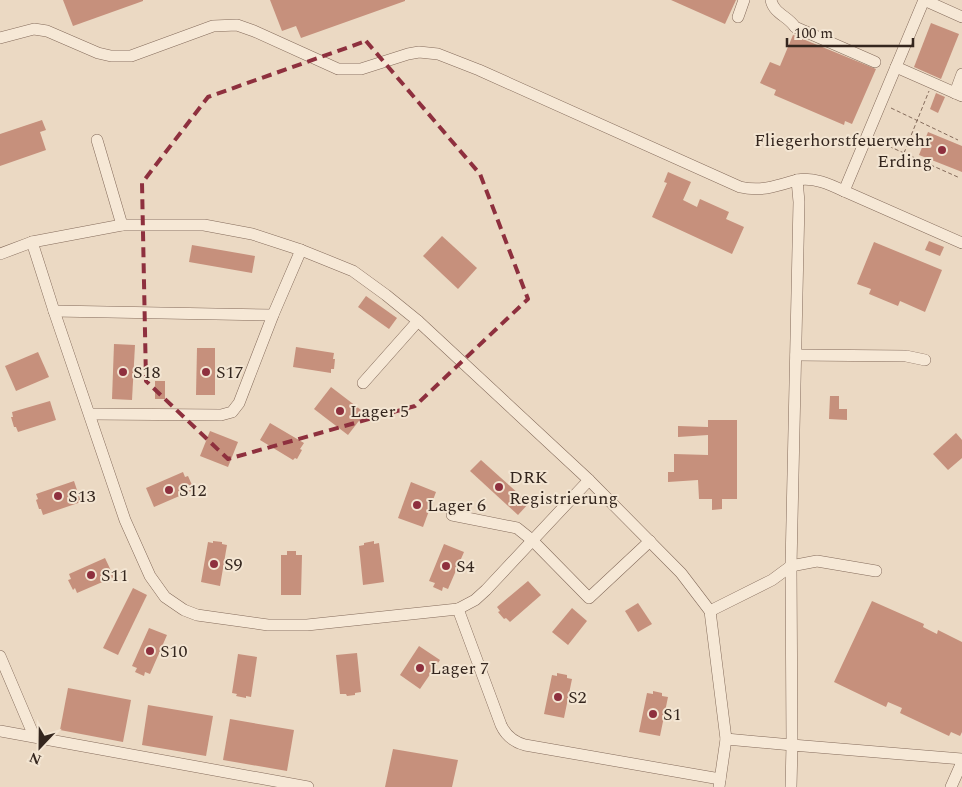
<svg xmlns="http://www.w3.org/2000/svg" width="962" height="787" font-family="Spectral,serif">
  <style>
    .building { fill: #c6907c }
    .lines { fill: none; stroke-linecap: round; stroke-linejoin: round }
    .minor-casing { stroke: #846b5b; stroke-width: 12 }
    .path { stroke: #846b5b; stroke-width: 1; stroke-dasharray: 4 2.5; stroke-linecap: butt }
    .minor { stroke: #f6e8d6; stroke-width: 11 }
    .marked { fill: none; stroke: #8e303e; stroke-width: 4; stroke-dasharray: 10 6; stroke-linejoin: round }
    .poi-dot { fill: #8e303e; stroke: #f3e5d2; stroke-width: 2 }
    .labels { text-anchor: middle; stroke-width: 4; stroke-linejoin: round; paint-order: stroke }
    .poi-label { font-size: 18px; fill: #34261e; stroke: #f3e5d2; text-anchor: start }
  </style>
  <rect width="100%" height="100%" fill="#ebd9c3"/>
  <g class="building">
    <path d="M63 0H143V1L73 26Z"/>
    <path d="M270 0H405V1L301 38 296 26 282 31Z"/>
    <path d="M671 0H736L725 24Z"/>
    <path d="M931 23 959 34 941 79 914 67Z"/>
    <path d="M793 35 876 69 852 124 845 121 844 125 774 95 776 90 760 83 770 62 780 66Z"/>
    <path d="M936 93 945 97 938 113 930 109Z"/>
    <path d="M42 120 46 130 40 132 46 150 0 166V134Z"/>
    <path d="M928 132 962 146V172L919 155Z"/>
    <path d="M668 172 691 182 683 200 697 207 700 199 729 212 726 219 744 227 732 254 652 217 667 183 664 182Z"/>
    <path d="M442 236 477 268 458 289 423 256Z"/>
    <path d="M929 241 944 247 940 256 925 250Z"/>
    <path d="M874 242 942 270 925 312 900 301 898 306 869 294 871 289 857 284Z"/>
    <path d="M192 245 255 256 252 273 189 262Z"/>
    <path d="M366 296 397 318 389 329 358 307Z"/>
    <path d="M114 344 135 345 132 400 112 399Z"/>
    <path d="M296 347 334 353 333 359H335L334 369H331V373L293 367Z"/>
    <path d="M197 348H215V395H196Z"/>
    <path d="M38 352 49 377 16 391 5 366Z"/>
    <rect x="155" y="381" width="10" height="18"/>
    <path d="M331 387 365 413 348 435 314 409Z"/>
    <path d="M830 396H839V409H847V420L829 419Z"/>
    <path d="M50 401 56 420 18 432 16 427H14L11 417H13L12 412Z"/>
    <path d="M708 420H737V499H722V509L712 510V499H699L698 480 668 482V472H674V454L708 455V435L678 437V426L708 427Z"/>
    <path d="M270 423 304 443 300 449 302 450 297 459 295 458 293 460 260 440Z"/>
    <path d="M210 431 238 442 228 467 200 456Z"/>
    <path d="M956 433 962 440V458L948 470 933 454Z"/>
    <path d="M481 460 529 503 518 515 470 471Z"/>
    <path d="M183 472 185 477 188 476 192 485 189 486 191 491 154 507 146 488Z"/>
    <path d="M74 481 81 502 43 515 41 509H39L36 500 38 499 36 494Z"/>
    <path d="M411 482 436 492 423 527 398 518Z"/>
    <path d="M213 541 222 542V544L227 545 220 586 201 582 208 542 213 543Z"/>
    <path d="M374 541V544L379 543 384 582 363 585 359 546 364 545V543Z"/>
    <path d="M444 544 464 552 448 589 443 587 442 591 433 587 435 583 429 581Z"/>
    <path d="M287 551H296V555H302L301 595H281V555H287Z"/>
    <path d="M105 558 114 577 77 593 75 588 73 590 68 580 71 579 69 574Z"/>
    <path d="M528 581 541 595 510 622 506 618 504 619 498 612 500 611 497 607Z"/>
    <path d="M133 588 147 595 118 655 103 648Z"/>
    <path d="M872 601 924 624 923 627 937 634 938 630 962 642V732L960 736 951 732 949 736 900 713 902 708 888 702 886 707 834 682Z"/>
    <path d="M638 603 652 624 638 632 625 611Z"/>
    <path d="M572 608 587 621 568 645 552 632Z"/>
    <path d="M149 628 167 635 150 674 145 672 144 676 135 672 137 668 132 666Z"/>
    <path d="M419 646 440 660 420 689 400 675Z"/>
    <path d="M357 653 361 692 355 693V695L347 696 346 694H340L336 655Z"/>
    <path d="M238 654 257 657 251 697 246 696V698L236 696 237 694 232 693Z"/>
    <path d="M557 673 567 675V678L572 679 564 718 544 714 552 675 557 676Z"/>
    <path d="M68 688 131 700 123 742 60 730Z"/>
    <path d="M653 691 662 693V696L668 697 660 736 639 732 647 693 653 694Z"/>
    <path d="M148 705 213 716 206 756 142 745Z"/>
    <path d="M230 719 294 730 287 771 223 760Z"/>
    <path d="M393 749 458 760 452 787H385Z"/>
  </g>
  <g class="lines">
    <g class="minor-casing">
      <g id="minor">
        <path d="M771 0C774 14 788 16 795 27L875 62"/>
        <path d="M924 0 844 191 962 243"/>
        <path d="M924 0 962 17"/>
        <path d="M738 17 744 0"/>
        <path d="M0 38 34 29 47 31 98 53 111 56H131L213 26 237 25 254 31 338 69H361L408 54 419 52 438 54 479 70 740 187C761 192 777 186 797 180L799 202 791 566 792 745 726 739"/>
        <path d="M896 67 962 96"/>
        <path d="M955 93 962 74"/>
        <path d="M97 140 122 225"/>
        <path d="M797 180C814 177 829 184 844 191"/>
        <path d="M32 242 54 311 125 520 150 576 165 597 184 610 197 615 268 625H307L458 609"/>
        <path d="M0 254 32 242 122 225H204L252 234 301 250 353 271 386 295 418 321 589 480 681 573 710 611 726 739 719 787"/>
        <path d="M54 311 273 315"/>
        <path d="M796 355 906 356 925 360"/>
        <path d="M363 383 418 321"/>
        <path d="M90 414 221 415 232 412 239 403 273 315 301 250"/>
        <path d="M589 480 486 590 475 600 458 609 501 725C506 736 514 742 525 745L720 779"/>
        <path d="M452 515 517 528 532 540 589 598 650 541"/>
        <path d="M710 611 772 580 791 566 817 561 876 571"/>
        <path d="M0 656 34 736"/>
        <path d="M0 731 308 787"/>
        <path d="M791 787 792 745 962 759"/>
        <path d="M951 787 962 762"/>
      </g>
    </g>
    <g class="path">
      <path d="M891 108 958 140"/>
      <path d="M877 141 960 178"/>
      <path d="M904 153 929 91"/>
    </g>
    <use href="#minor" class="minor"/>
  </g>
  <path class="marked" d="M366 41 480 174 528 299 415 406 228 459 146 381 142 183 208 97Z"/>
  <g class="poi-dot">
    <circle cx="942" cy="150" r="5"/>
    <circle cx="123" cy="372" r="5"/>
    <circle cx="206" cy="372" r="5"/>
    <circle cx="340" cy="411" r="5"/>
    <circle cx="499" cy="487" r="5"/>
    <circle cx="169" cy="490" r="5"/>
    <circle cx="58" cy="496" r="5"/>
    <circle cx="417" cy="505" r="5"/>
    <circle cx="214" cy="564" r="5"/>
    <circle cx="446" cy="566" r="5"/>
    <circle cx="91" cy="575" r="5"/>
    <circle cx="150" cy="651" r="5"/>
    <circle cx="420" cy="668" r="5"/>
    <circle cx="558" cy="697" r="5"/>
    <circle cx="653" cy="714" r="5"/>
  </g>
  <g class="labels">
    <g class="poi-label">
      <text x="932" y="146" text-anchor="end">Fliegerhorstfeuerwehr<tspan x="932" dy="21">Erding</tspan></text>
      <text x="133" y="378">S18</text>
      <text x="216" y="378">S17</text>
      <text x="350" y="417">Lager 5</text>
      <text x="509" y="483">DRK<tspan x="509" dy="21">Registrierung</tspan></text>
      <text x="179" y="496">S12</text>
      <text x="68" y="502">S13</text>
      <text x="427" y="511">Lager 6</text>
      <text x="224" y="570">S9</text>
      <text x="456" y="572">S4</text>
      <text x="101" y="581">S11</text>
      <text x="160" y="657">S10</text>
      <text x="430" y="674">Lager 7</text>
      <text x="568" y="703">S2</text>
      <text x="663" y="720">S1</text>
    </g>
  </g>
  <g transform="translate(40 747) rotate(202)" stroke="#f3e5d2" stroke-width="4" paint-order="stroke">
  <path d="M0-4L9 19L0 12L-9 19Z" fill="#34261e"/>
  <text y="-8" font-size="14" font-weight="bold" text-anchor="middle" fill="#34261e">N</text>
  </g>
  <path d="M787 38v8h126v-8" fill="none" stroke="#34261e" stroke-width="2.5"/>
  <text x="794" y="38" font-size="15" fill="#34261e" stroke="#f3e5d2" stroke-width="4" paint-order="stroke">100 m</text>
</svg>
